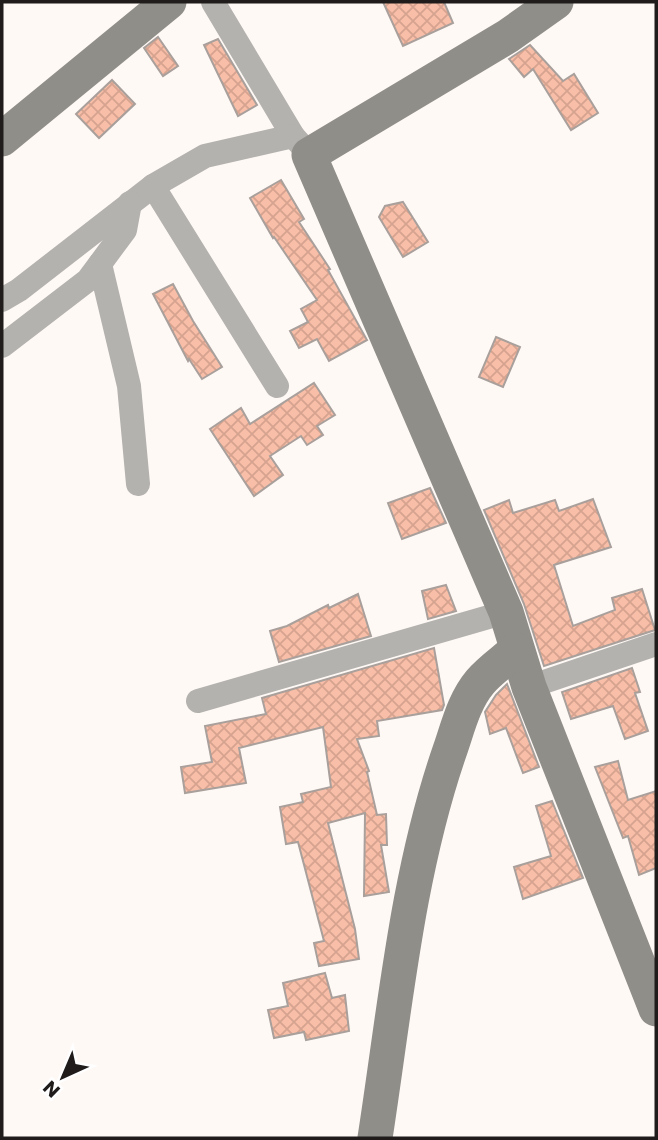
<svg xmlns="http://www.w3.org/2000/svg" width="658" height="1140" font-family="Poppins,sans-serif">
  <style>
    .building { fill: url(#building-cross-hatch); stroke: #a9a09c; stroke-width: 2 }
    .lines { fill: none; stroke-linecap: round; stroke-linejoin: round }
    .street { stroke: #b3b2ae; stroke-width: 24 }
    .secondary { stroke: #908e89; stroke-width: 35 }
  </style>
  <defs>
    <pattern id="building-cross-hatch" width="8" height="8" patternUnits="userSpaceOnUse" patternTransform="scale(1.75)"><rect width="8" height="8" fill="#f9bea7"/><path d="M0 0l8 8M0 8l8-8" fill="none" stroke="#d5a38f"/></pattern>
  </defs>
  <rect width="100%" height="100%" fill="#fff9f6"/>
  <g class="building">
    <path d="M383 2H444L453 23 403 46Z"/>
    <path d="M158 37 178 66 163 76 144 48Z"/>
    <path d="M218 39 257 105 238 116 204 45Z"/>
    <path d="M530 45 563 81 574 74 598 113 571 130 533 69 524 77 509 59Z"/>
    <path d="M112 80 135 104 99 138 76 114Z"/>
    <path d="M281 180 304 219 299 222 330 269 328 270 367 340 329 361 317 339 299 348 290 331 308 322 301 309 317 300 274 237 273 238 250 198Z"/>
    <path d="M403 202 428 242 403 257 379 217 385 206Z"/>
    <path d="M173 284 193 321 222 367 202 379 189 359 188 361 153 294Z"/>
    <path d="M496 337 520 347 503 387 479 377Z"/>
    <path d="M314 383 335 415 317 426 323 435 307 445 301 436 270 456 283 475 254 496 210 429 241 408 250 424Z"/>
    <path d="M430 488 446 523 402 539 388 503Z"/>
    <path d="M593 499 611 547 554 565 573 626 615 610 612 598 642 589 655 630 544 666 524 604 484 510 509 500 513 513 555 500 559 511Z"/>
    <path d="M446 585 456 611 428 619 422 591Z"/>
    <path d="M358 594 371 636 279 662 270 631 287 626 328 605 329 608Z"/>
    <path d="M434 648 444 705 442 710 377 721 379 736 357 739 369 771 367 772 377 815 386 814 387 845H381L389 892 364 896 365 813 328 823 355 929 359 959 319 966 314 943 324 941 298 842 286 844 280 807 303 802 301 794 331 787 323 727 239 748 246 783 185 793 181 767 212 762 205 726 266 714 262 698Z"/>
    <path d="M632 668 640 692 635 693 648 731 625 739 613 706 571 719 562 692Z"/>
    <path d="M507 684 539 767 523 773 506 728 490 734 485 712 496 695Z"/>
    <path d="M618 761 628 800 656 791V868L639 875 628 836 623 838 595 767Z"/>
    <path d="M552 801 583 878 523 899 514 867 551 856 536 806Z"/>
    <path d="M325 973 332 998 345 995 349 1031 306 1040 304 1032 274 1038 268 1010 288 1006 283 983Z"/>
  </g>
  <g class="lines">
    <g class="street">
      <path d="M213 2 293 136 302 146"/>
      <path d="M153 186 277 386"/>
      <path d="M100 264 129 386 138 484"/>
      <path d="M2 300 19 290 153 186 205 156 293 136"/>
      <path d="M2 346 88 280 125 230 130 203"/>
      <path d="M529 687 656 644"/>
      <path d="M198 701 506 612"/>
    </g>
    <g class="secondary">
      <path d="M556 2 508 36 309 155 506 612 529 687 656 1009"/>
      <path d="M2 139 169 2"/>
      <path d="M375 1138C395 1009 407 874 450 750 458 727 464 701 480 682 490 670 505 660 516 650"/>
    </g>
  </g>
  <rect width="658" height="1140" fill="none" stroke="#1f1c1b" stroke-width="7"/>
  <g transform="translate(63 1077) rotate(224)" stroke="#ffffff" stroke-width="5" paint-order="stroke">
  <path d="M0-5L12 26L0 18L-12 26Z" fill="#1f1c1b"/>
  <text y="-10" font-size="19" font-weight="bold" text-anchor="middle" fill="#1f1c1b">N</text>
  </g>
</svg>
